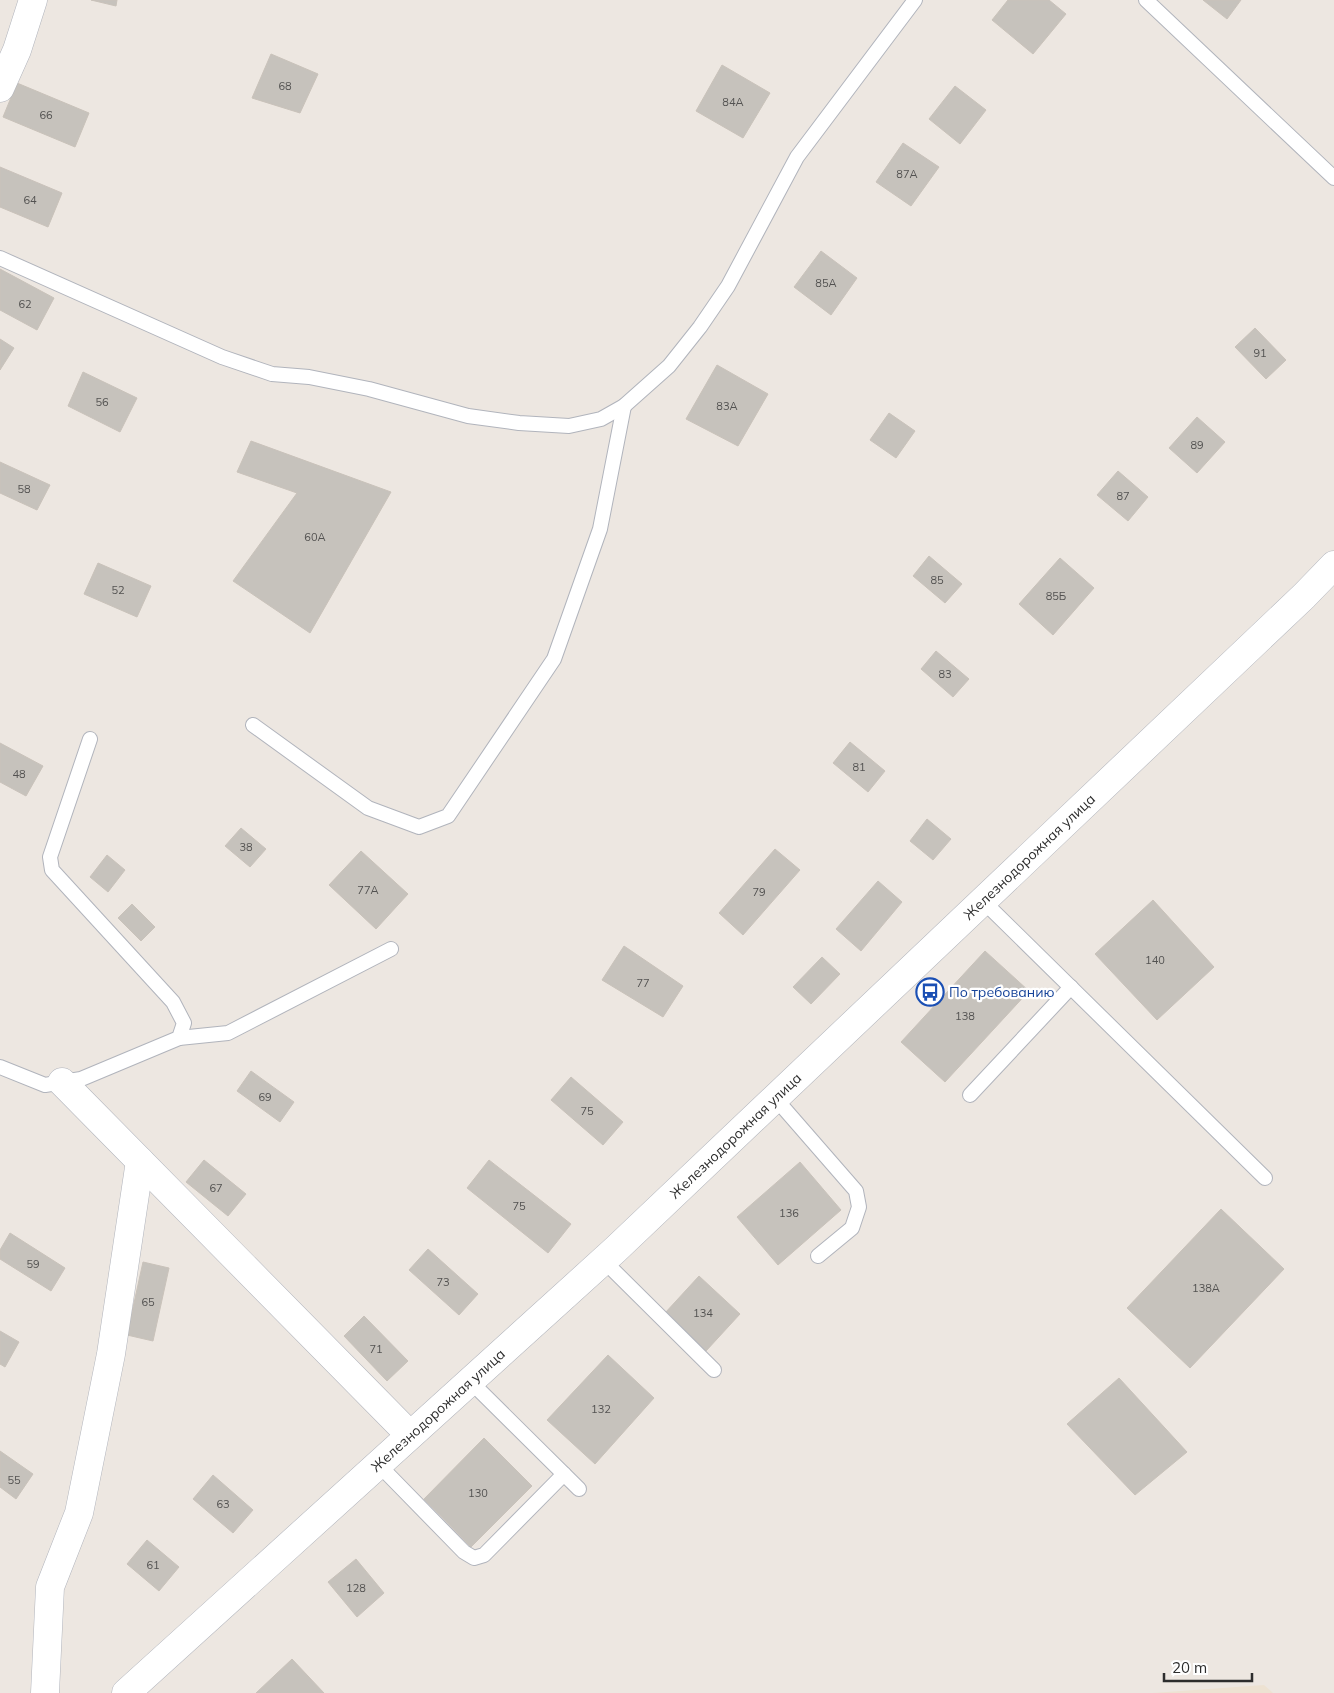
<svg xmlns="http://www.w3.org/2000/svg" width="1334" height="1693" font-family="Mulish,sans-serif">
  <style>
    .education { fill: #ede2d2 }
    .building { fill: #c6c2bc; stroke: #c9c2ba }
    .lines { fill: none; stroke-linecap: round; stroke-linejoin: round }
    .lane-casing { stroke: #b1b4bc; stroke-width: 16 }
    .street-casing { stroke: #b1b4bc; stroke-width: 29 }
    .secondary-casing { stroke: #b1b4bc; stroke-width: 29 }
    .lane { stroke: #fff; stroke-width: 14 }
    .street { stroke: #fff; stroke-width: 28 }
    .secondary { stroke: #fff; stroke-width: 28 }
    .labels { text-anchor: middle; stroke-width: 4.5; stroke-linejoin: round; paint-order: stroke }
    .number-label { font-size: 11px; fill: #535251 }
    .street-label { font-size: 14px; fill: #2d2d2d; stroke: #fff }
    .transit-label { font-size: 14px; fill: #164399; stroke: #fff; text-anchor: start }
  </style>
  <rect width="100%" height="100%" fill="#ede7e1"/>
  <path class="education" d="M1264 1685 1273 1693H1153Z"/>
  <g class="building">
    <path d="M91 0H117L116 6Z"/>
    <path d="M1008 0H1049L1066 14 1033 54 992 20Z"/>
    <path d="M1203 0H1241L1227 19Z"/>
    <path d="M271 54 318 74 300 113 252 98Z"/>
    <path d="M722 65 770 93 743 138 696 111Z"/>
    <path d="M17 83 89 113 75 147 3 117Z"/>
    <path d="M955 86 986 110 960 144 929 119Z"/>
    <path d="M903 143 939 167 911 206 876 182Z"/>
    <path d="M0 167 62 193 48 227 0 207Z"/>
    <path d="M821 251 857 278 831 315 794 287Z"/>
    <path d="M0 269 54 298 37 330 0 310Z"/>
    <path d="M1255 328 1286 360 1266 379 1235 347Z"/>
    <path d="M0 339 14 348 0 370Z"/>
    <path d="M717 365 768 394 738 446 686 419Z"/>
    <path d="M83 372 137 398 120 432 68 406Z"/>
    <path d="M889 413 915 431 896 458 870 440Z"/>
    <path d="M1197 417 1225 442 1197 473 1169 448Z"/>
    <path d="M251 441 391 492 310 633 233 581 297 493 237 472Z"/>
    <path d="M0 462 50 485 37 510 0 493Z"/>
    <path d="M1118 471 1148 497 1128 521 1097 495Z"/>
    <path d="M929 556 962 584 945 603 913 576Z"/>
    <path d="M1060 558 1094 588 1053 635 1019 604Z"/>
    <path d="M98 563 151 586 137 617 84 594Z"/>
    <path d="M936 651 969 679 953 697 921 669Z"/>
    <path d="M850 742 885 771 868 792 833 763Z"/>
    <path d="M0 743 43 766 26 796 0 782Z"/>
    <path d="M927 819 951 839 933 860 910 841Z"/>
    <path d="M241 828 266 849 250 867 225 846Z"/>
    <path d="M775 849 800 870 743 935 719 913Z"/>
    <path d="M361 851 408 894 376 929 329 885Z"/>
    <path d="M107 855 125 870 108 892 90 877Z"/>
    <path d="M878 881 902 902 861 951 836 929Z"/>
    <path d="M1153 900 1214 967 1157 1020 1095 954Z"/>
    <path d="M132 904 155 927 141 941 118 918Z"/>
    <path d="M624 946 683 986 663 1017 602 980Z"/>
    <path d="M985 951 1029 991 945 1082 901 1042Z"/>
    <path d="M822 957 840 974 811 1004 793 987Z"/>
    <path d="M251 1071 294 1102 280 1122 237 1091Z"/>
    <path d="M571 1077 623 1122 603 1145 551 1100Z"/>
    <path d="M204 1160 246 1194 228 1216 186 1182Z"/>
    <path d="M489 1160 571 1224 548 1253 467 1188Z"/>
    <path d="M800 1162 841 1210 778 1265 737 1217Z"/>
    <path d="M1221 1209 1284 1269 1190 1368 1127 1308Z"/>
    <path d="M10 1233 65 1268 51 1291 0 1259V1250Z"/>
    <path d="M428 1249 478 1294 459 1315 409 1270Z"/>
    <path d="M143 1262 169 1268 153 1341 127 1335Z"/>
    <path d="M699 1276 740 1314 706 1351 665 1313Z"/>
    <path d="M364 1316 408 1361 387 1381 344 1336Z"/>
    <path d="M0 1331 19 1342 5 1367 0 1364Z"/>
    <path d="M608 1355 654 1398 595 1464 547 1420Z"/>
    <path d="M1119 1378 1187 1452 1135 1495 1067 1424Z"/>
    <path d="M484 1438 532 1486 471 1547 424 1499Z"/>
    <path d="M0 1451 33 1474 16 1499 0 1487Z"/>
    <path d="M213 1475 253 1510 233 1533 193 1499Z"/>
    <path d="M147 1540 179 1567 159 1591 127 1564Z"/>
    <path d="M356 1559 384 1593 357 1617 328 1582Z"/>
    <path d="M292 1659 324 1693H256Z"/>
  </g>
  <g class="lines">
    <g class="lane-casing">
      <g id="lane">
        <path d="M1146 0 1334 178"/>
        <path d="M0 258 222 357 272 374 309 377 369 389 468 416 519 423 569 426 601 419 624 406 669 366 700 327 728 286 797 157 915 0"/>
        <path d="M253 725 368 808 419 827 448 816 554 659 600 529 624 406"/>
        <path d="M983 901 1265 1178"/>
        <path d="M179 1038 228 1033 391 949"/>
        <path d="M0 1067 45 1085 81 1079 179 1038 184 1023 173 1002 52 870 50 857 90 739"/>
        <path d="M970 1095 1071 987"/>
        <path d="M775 1098 856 1191 859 1207 852 1228 818 1256"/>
        <path d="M603 1260 714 1370"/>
        <path d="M470 1381 579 1489"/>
        <path d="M378 1464 464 1552 474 1558 484 1555 564 1474"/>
      </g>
    </g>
    <g class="street-casing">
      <g id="street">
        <path d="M0 88 17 50 33 0"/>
        <path d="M62 1082 410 1435"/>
        <path d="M45 1693 50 1587 79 1513 111 1354 140 1161"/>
      </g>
    </g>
    <g class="secondary-casing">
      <g id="secondary">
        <path id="s1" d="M126 1693 615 1250 1304 596 1334 565"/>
      </g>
    </g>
    <use href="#lane" class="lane"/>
    <use href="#street" class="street"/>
    <use href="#secondary" class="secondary"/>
  </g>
  <defs>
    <g id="bus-ring" transform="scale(1.4375)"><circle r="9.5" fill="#fff" stroke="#1a4fb4" stroke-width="1.5"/><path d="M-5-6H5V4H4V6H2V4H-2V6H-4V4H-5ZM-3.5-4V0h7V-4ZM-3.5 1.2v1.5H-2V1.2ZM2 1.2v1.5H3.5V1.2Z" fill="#1a4fb4"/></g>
  </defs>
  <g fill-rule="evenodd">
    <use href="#bus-ring" x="930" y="992"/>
  </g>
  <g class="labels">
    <g class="number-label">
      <text x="285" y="90">68</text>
      <text x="733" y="106">84А</text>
      <text x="46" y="119">66</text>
      <text x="907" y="178">87А</text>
      <text x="30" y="204">64</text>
      <text x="826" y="287">85А</text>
      <text x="25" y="308">62</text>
      <text x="1260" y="357">91</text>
      <text x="102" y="406">56</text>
      <text x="727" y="410">83А</text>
      <text x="1197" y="449">89</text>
      <text x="24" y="493">58</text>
      <text x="1123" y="500">87</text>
      <text x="315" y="541">60А</text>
      <text x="937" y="584">85</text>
      <text x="118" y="594">52</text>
      <text x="1056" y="600">85Б</text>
      <text x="945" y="678">83</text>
      <text x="859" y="771">81</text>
      <text x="19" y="778">48</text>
      <text x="246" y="851">38</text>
      <text x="368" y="894">77А</text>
      <text x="759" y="896">79</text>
      <text x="1155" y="964">140</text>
      <text x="643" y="987">77</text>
      <text x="965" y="1020">138</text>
      <text x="265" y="1101">69</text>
      <text x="587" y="1115">75</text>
      <text x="216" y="1192">67</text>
      <text x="519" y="1210">75</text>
      <text x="789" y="1217">136</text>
      <text x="33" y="1268">59</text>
      <text x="443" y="1286">73</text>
      <text x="1206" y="1292">138А</text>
      <text x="148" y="1306">65</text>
      <text x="703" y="1317">134</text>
      <text x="376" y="1353">71</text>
      <text x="601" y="1413">132</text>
      <text x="14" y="1484">55</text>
      <text x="478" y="1497">130</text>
      <text x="223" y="1508">63</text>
      <text x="153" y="1569">61</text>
      <text x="356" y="1592">128</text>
    </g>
    <g class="street-label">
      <text dy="5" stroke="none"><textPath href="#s1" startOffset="1231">Железнодорожная улица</textPath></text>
      <text dy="5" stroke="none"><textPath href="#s1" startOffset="826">Железнодорожная улица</textPath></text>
      <text dy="5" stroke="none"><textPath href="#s1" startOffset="421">Железнодорожная улица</textPath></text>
    </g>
    <g class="transit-label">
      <text x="949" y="997">По требованию</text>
    </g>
  </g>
  <path d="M1164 1673v8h88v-8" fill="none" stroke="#2d2d2d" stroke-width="2.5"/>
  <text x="1172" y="1673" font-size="15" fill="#2d2d2d" stroke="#ffffff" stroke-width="4" paint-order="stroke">20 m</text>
</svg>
